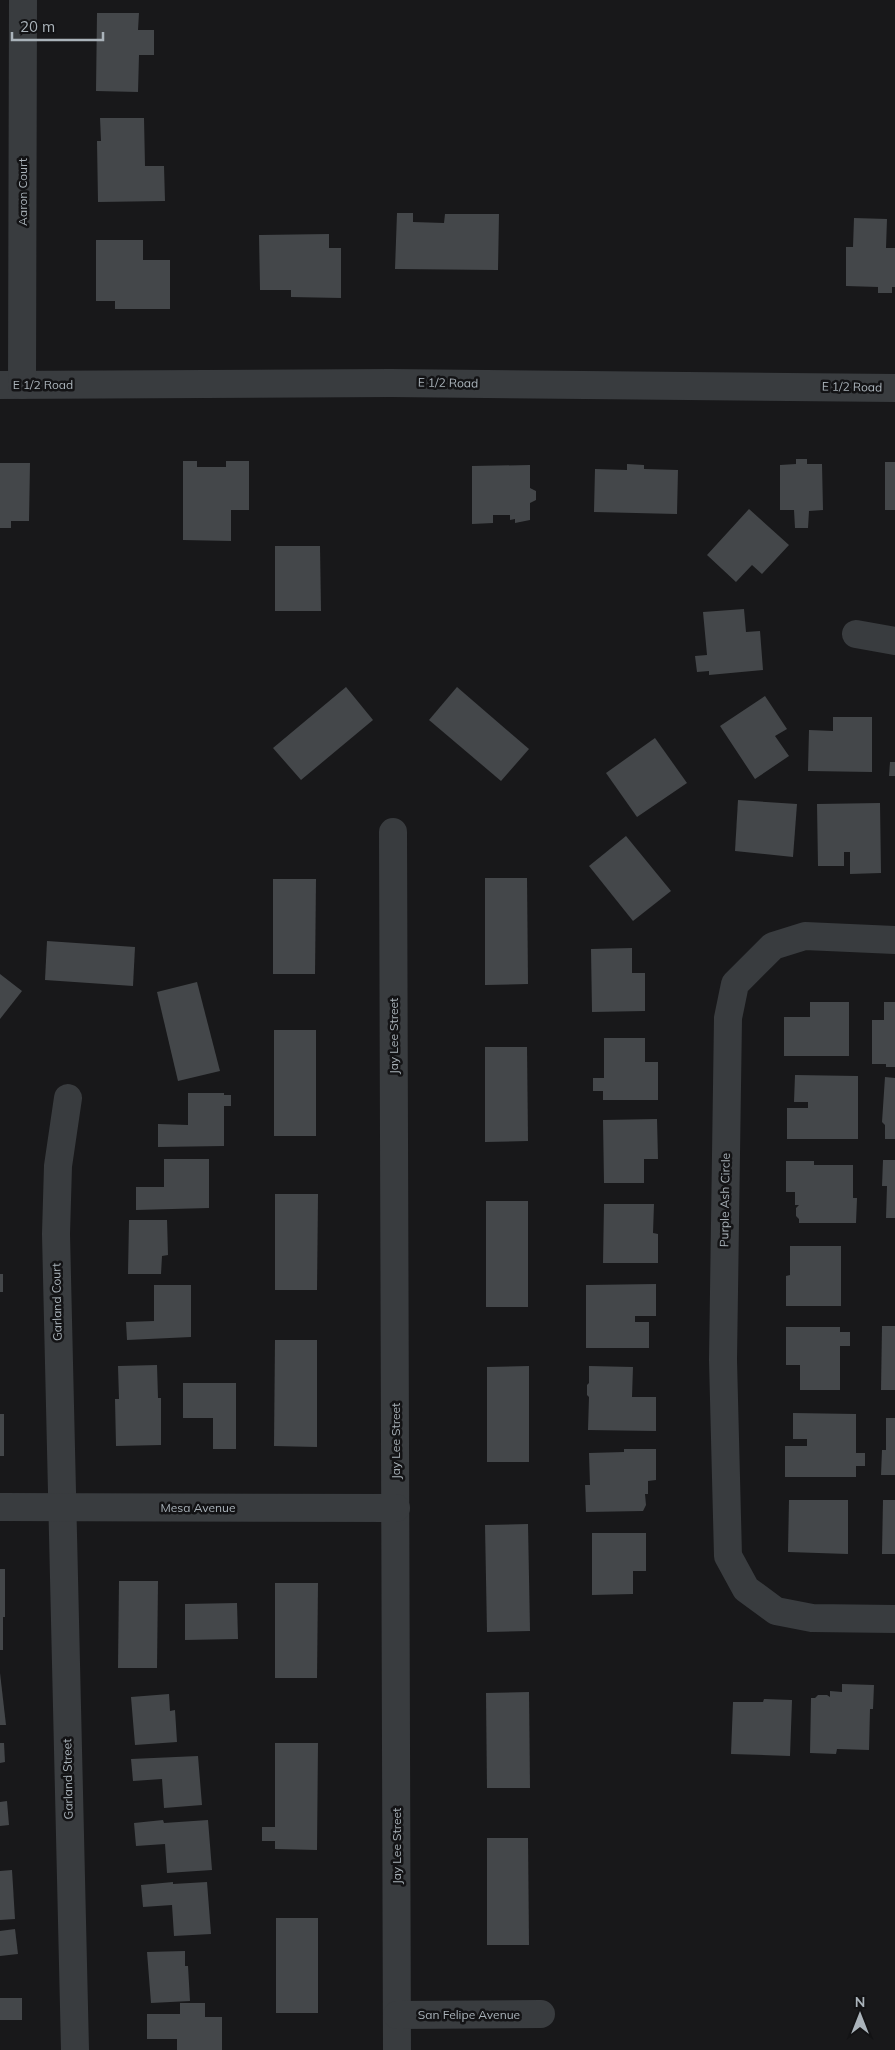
<svg xmlns="http://www.w3.org/2000/svg" width="895" height="2050" font-family="Mulish,sans-serif">
  <style>
    .building { fill: #44474a }
    .lines { fill: none; stroke-linecap: round; stroke-linejoin: round }
    .minor { stroke: #393c3f; stroke-width: 28 }
    .labels { text-anchor: middle; stroke-width: 5; stroke-linejoin: round; paint-order: stroke }
    .street-label { font-size: 12px; fill: #aab3ba; stroke: #131315 }
  </style>
  <rect width="100%" height="100%" fill="#18181a"/>
  <g class="building">
    <path d="M97 13H139L138 30H154V55H139L138 92 96 91Z"/>
    <path d="M100 118H144L145 166H164L165 201 98 202 97 141H101Z"/>
    <path d="M397 213H413V222L444 223 445 214H499L498 270 395 269Z"/>
    <path d="M854 218 887 219 886 248H895V287H892V293H878V287L846 286V247H853Z"/>
    <path d="M329 234V248H341V298L291 297V290H260L259 235Z"/>
    <path d="M96 240H143V260H170V309H115V301H96Z"/>
    <path d="M796 459H807V464H822L823 510 809 511 808 528H795L794 510H780V465L796 464Z"/>
    <path d="M183 461H197V467H226V461H249V510H231V541L183 540Z"/>
    <rect x="885" y="462" width="10" height="48"/>
    <path d="M0 463H30L29 521H11V528H0Z"/>
    <path d="M627 464 644 465V469L678 470 677 514 594 512 595 469 627 470Z"/>
    <path d="M530 465V488L536 491V500L530 503V520L515 523V519L510 520V515H493V523L472 524V466Z"/>
    <path d="M749 509 789 545 762 574 752 565 736 582 707 555Z"/>
    <path d="M275 546H320L321 611H275Z"/>
    <path d="M744 609 746 632 760 631 763 670 709 675V671L697 672 695 656 707 655 703 612Z"/>
    <path d="M346 687 373 720 301 780 273 748Z"/>
    <path d="M457 687 529 749 501 781 429 720Z"/>
    <path d="M765 696 787 729 775 736 789 756 755 779 720 726Z"/>
    <path d="M833 717H872V772L808 771 809 730 833 731Z"/>
    <path d="M655 738 687 783 637 817 606 773Z"/>
    <path d="M890 762H895V776H889Z"/>
    <path d="M738 800 797 804 793 857 735 851Z"/>
    <path d="M880 803 881 873 850 874V852H844V866H818L817 804Z"/>
    <path d="M626 836 671 891 633 921 589 866Z"/>
    <path d="M485 878H527L528 984 485 985Z"/>
    <path d="M273 879H316L315 974H273Z"/>
    <path d="M47 941 135 947 133 986 45 980Z"/>
    <path d="M632 948V973H645V1011L592 1012 591 949Z"/>
    <path d="M0 974 22 991 0 1019Z"/>
    <path d="M197 982 220 1071 178 1081 157 992Z"/>
    <path d="M810 1002H849V1056H784V1017H810Z"/>
    <path d="M884 1002H895V1067H886V1064H872V1020H884Z"/>
    <rect x="274" y="1030" width="42" height="106"/>
    <path d="M604 1038H645V1062H658V1100H603V1091H593V1078H604Z"/>
    <path d="M485 1047H527L528 1141 485 1142Z"/>
    <path d="M795 1075 858 1076V1139H787V1108H808V1102H794Z"/>
    <path d="M885 1077 895 1078V1139H885V1125L882 1122Z"/>
    <path d="M188 1093H224V1095H231V1106H224V1146L158 1147V1124L188 1125Z"/>
    <path d="M657 1119 658 1159H644V1183H604L603 1120Z"/>
    <path d="M164 1159H209V1208L136 1210V1187H164Z"/>
    <path d="M883 1160H895V1218H886L887 1186H882Z"/>
    <path d="M786 1161H814V1165H853V1198H857L856 1223H799V1219L796 1216V1208L799 1205H795V1192H786Z"/>
    <path d="M275 1194H318L317 1290H275Z"/>
    <rect x="486" y="1201" width="42" height="106"/>
    <path d="M604 1204H654L653 1233 658 1234V1263H603Z"/>
    <path d="M129 1220H167L168 1255 162 1256 161 1274H128Z"/>
    <path d="M790 1246H841V1306H786V1276L790 1275Z"/>
    <rect x="0" y="1274" width="3" height="18"/>
    <path d="M656 1284V1316H635V1322H649V1348H586V1285Z"/>
    <path d="M154 1285H191V1337L127 1340 126 1322 154 1321Z"/>
    <path d="M882 1326H895V1390H881Z"/>
    <path d="M786 1327H840V1332H850V1346H840V1390H800V1365H786Z"/>
    <path d="M275 1340H317V1447L274 1446Z"/>
    <path d="M157 1365 158 1398H161V1445L116 1446 115 1399H119L118 1366Z"/>
    <path d="M529 1366V1462H487V1367Z"/>
    <path d="M589 1366 633 1367 632 1397H656V1431L588 1430 589 1397 587 1395V1385L589 1383Z"/>
    <path d="M183 1383H236V1449H213V1418H183Z"/>
    <path d="M793 1413 856 1414V1453H865V1466H856V1477H785V1446H807V1439H793Z"/>
    <rect x="0" y="1414" width="4" height="42"/>
    <path d="M886 1418H895V1475H881L882 1450H886Z"/>
    <path d="M624 1449H656V1480L648 1481V1494H645L646 1505 643 1511 586 1512 585 1485H590L589 1453 624 1452Z"/>
    <path d="M789 1500H848V1554L788 1552Z"/>
    <path d="M883 1500H895V1554H882Z"/>
    <path d="M528 1524 530 1631 487 1632 485 1525Z"/>
    <path d="M592 1533H646V1571H633V1594L592 1595Z"/>
    <path d="M0 1569H5V1617H3V1650H0Z"/>
    <path d="M119 1581H158L157 1668H118Z"/>
    <path d="M275 1583H318L317 1678H275Z"/>
    <path d="M237 1603 238 1639 185 1640V1604Z"/>
    <path d="M0 1673 6 1725H0Z"/>
    <path d="M842 1684 874 1685 873 1709H870L869 1750 837 1749 836 1754 810 1753 811 1698H815L818 1695H827L830 1697V1691L842 1692Z"/>
    <path d="M529 1692 530 1788H487L486 1693Z"/>
    <path d="M169 1694 170 1711 175 1710 177 1742 135 1745 131 1697Z"/>
    <path d="M764 1699 792 1700 790 1756 731 1754 733 1702H763Z"/>
    <path d="M0 1743H4L5 1762 0 1763Z"/>
    <path d="M275 1743H318L317 1850 275 1849V1841H262V1827H275Z"/>
    <path d="M198 1756 202 1805 164 1808 162 1779 133 1781 131 1759Z"/>
    <path d="M7 1801 9 1825 0 1826V1802Z"/>
    <path d="M163 1820 164 1823 208 1820 212 1870 167 1873 165 1844 136 1846 134 1823Z"/>
    <path d="M487 1838H528L529 1945H487Z"/>
    <path d="M12 1870 15 1919 0 1920V1871Z"/>
    <path d="M173 1882V1884L207 1882 211 1934 174 1936 172 1905 143 1907 141 1885Z"/>
    <rect x="276" y="1918" width="42" height="95"/>
    <path d="M15 1929 18 1954 0 1956V1931Z"/>
    <path d="M185 1951V1966H188L190 2001 151 2003 147 1952Z"/>
    <rect x="0" y="1998" width="22" height="22"/>
    <path d="M180 2003H205V2017H222V2050H177V2039H147V2014H180Z"/>
  </g>
  <g class="lines">
    <g class="minor">
      <path d="M0 385 391 383 895 388"/>
      <path d="M22 385 23 0"/>
      <path d="M856 634 895 641"/>
      <path d="M393 832 397 2050"/>
      <path d="M895 940 805 936 773 946 735 984 728 1018 723 1360 728 1556 746 1589 776 1611 812 1618 895 1619"/>
      <path d="M68 1098 58 1166 56 1234 75 2050"/>
      <path d="M0 1507 396 1508"/>
      <path d="M397 2015 541 2014"/>
    </g>
  </g>
  <g class="labels">
    <g class="street-label">
      <text transform="translate(23 192) rotate(-90)" y="4">Aaron Court</text>
      <text transform="translate(448 383) rotate(1)" y="4">E 1/2 Road</text>
      <text x="43" y="389">E 1/2 Road</text>
      <text transform="translate(852 387) rotate(1)" y="4">E 1/2 Road</text>
      <text transform="translate(394 1036) rotate(-90)" y="4">Jay Lee Street</text>
      <text transform="translate(725 1200) rotate(-89)" y="4">Purple Ash Circle</text>
      <text transform="translate(57 1302) rotate(-91)" y="4">Garland Court</text>
      <text transform="translate(396 1441) rotate(-90)" y="4">Jay Lee Street</text>
      <text x="198" y="1512">Mesa Avenue</text>
      <text transform="translate(68 1779) rotate(-91)" y="4">Garland Street</text>
      <text transform="translate(397 1846) rotate(-90)" y="4">Jay Lee Street</text>
      <text x="469" y="2019">San Felipe Avenue</text>
    </g>
  </g>
  <g transform="translate(860 2015)" stroke="#131315" stroke-width="4" paint-order="stroke">
  <path d="M0-4L9 19L0 12L-9 19Z" fill="#aab3ba"/>
  <text y="-8" font-size="14" font-weight="bold" text-anchor="middle" fill="#aab3ba">N</text>
  </g>
  <path d="M12 32v8h91v-8" fill="none" stroke="#aab3ba" stroke-width="2.5"/>
  <text x="20" y="32" font-size="15" fill="#aab3ba" stroke="#131315" stroke-width="4" paint-order="stroke">20 m</text>
</svg>
